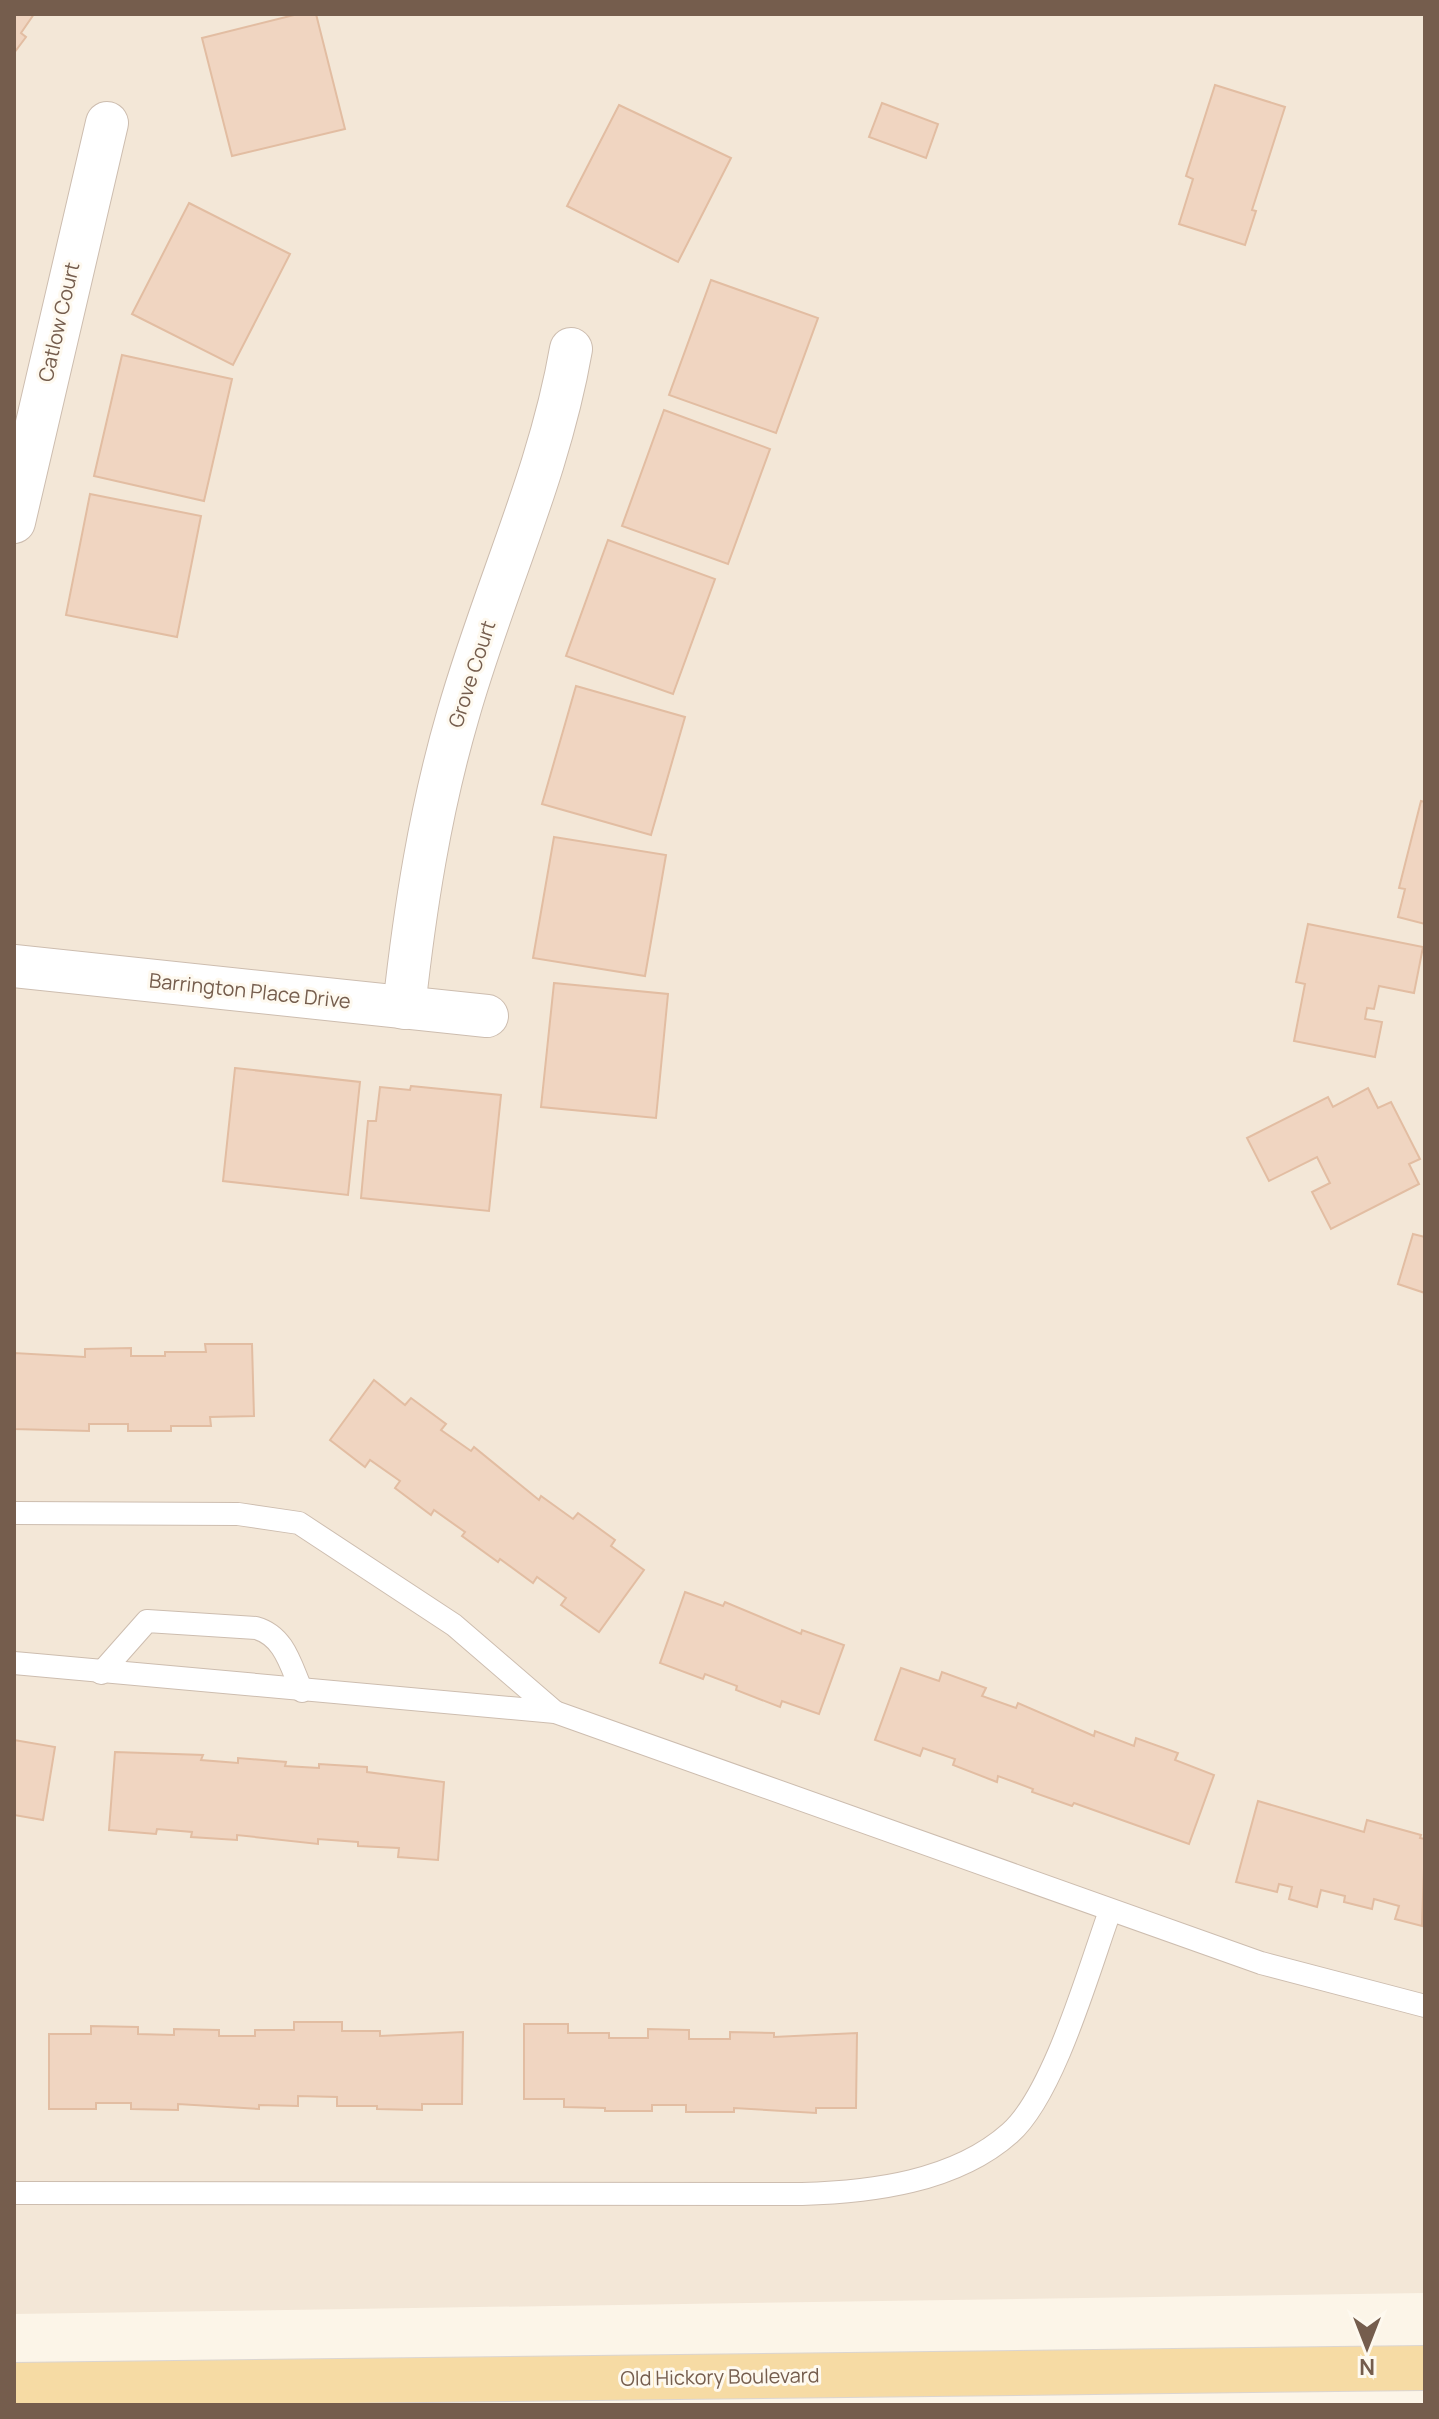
<svg xmlns="http://www.w3.org/2000/svg" width="1439" height="2419" font-family="Manrope,sans-serif">
  <style>
    .residential { fill: #f3e7d7 }
    .building { fill: #f0d5c1; stroke: #e2bda2; stroke-width: 2 }
    .lines { fill: none; stroke-linecap: round; stroke-linejoin: round }
    .lane-casing { stroke: #cdbdaf; stroke-width: 24 }
    .street-casing { stroke: #cdbdaf; stroke-width: 44 }
    .primary-casing { stroke: #dbd5d1; stroke-width: 46 }
    .lane { stroke: #fff; stroke-width: 22 }
    .street { stroke: #fff; stroke-width: 42 }
    .primary { stroke: #f6dba4; stroke-width: 44 }
    .labels { text-anchor: middle; stroke-width: 6; stroke-linejoin: round; paint-order: stroke }
    .street-label { font-size: 20px; fill: #755d4d; stroke: #fef9ef }
  </style>
  <rect width="100%" height="100%" fill="#fcf5e8"/>
  <path class="residential" d="M14 14H1425V2293L14 2314Z"/>
  <g class="building">
    <path d="M14 14H34L21 33 26 37 14 53Z"/>
    <path d="M298 14H316L345 129 232 156 202 38Z"/>
    <path d="M1215 85 1285 107 1252 210 1256 211 1245 245 1179 224 1193 179 1186 176Z"/>
    <path d="M882 103 938 124 926 158 869 137Z"/>
    <path d="M619 105 731 158 678 262 567 206Z"/>
    <path d="M189 203 290 254 233 365 132 314Z"/>
    <path d="M711 280 818 318 776 433 669 395Z"/>
    <path d="M122 355 232 379 204 501 94 476Z"/>
    <path d="M664 410 770 449 728 564 622 526Z"/>
    <path d="M90 494 201 516 177 637 66 615Z"/>
    <path d="M608 540 715 579 673 694 566 656Z"/>
    <path d="M576 686 685 717 651 835 542 804Z"/>
    <path d="M1421 801 1425 802V924L1398 917 1405 889 1399 888Z"/>
    <path d="M554 837 666 855 645 976 533 958Z"/>
    <path d="M1308 924 1423 947 1414 993 1379 986 1374 1009 1367 1008 1365 1019 1382 1022 1375 1057 1294 1041 1305 984 1296 982Z"/>
    <path d="M554 983 668 994 656 1118 541 1107Z"/>
    <path d="M235 1068 360 1082 348 1195 223 1181Z"/>
    <path d="M411 1086 501 1095 489 1211 361 1198 368 1121H376L380 1087 410 1090Z"/>
    <path d="M1368 1088 1378 1108 1391 1102 1420 1159 1409 1164 1419 1184 1331 1229 1312 1192 1330 1183 1317 1157 1269 1181 1247 1138 1328 1097 1333 1107Z"/>
    <path d="M1413 1234 1425 1237V1293L1398 1284Z"/>
    <path d="M205 1344H252L254 1416 210 1417 211 1426H171V1431H128V1424H89V1431L14 1429V1353L85 1357V1349L131 1348V1356H165V1352H206Z"/>
    <path d="M374 1380 405 1405 411 1398 446 1424 441 1430 471 1451 474 1447 539 1500 541 1496 573 1519 578 1513 615 1540 611 1546 644 1570 599 1632 561 1605 566 1598 537 1577 533 1583 500 1559 498 1562 462 1536 465 1532 434 1510 431 1515 395 1488 400 1481 370 1460 365 1467 330 1440Z"/>
    <path d="M685 1592 723 1606 725 1602 801 1634 802 1630 844 1645 819 1714 782 1701 780 1707 736 1690 737 1686 705 1674 703 1679 660 1663Z"/>
    <path d="M901 1668 939 1681 942 1672 986 1688 982 1696 1016 1708 1018 1703 1094 1736 1095 1731 1134 1746 1136 1738 1178 1753 1175 1760 1214 1775 1189 1844 1074 1803 1072 1806 1032 1792 1033 1789 998 1776 997 1782 953 1765 955 1759 923 1748 920 1756 875 1740Z"/>
    <path d="M14 1740 55 1747 43 1820 14 1815Z"/>
    <path d="M115 1752 203 1755 201 1760 238 1763V1758L286 1762 285 1766 319 1768V1764L367 1767V1772L444 1782 438 1860 398 1857 399 1848 358 1846V1842L318 1839V1844L237 1835V1840L191 1837 192 1832 157 1829 156 1834 109 1830Z"/>
    <path d="M1258 1801 1364 1832 1367 1820 1421 1835 1420 1838 1425 1839 1422 1926 1395 1919 1399 1906 1374 1899 1372 1909 1344 1902 1345 1896 1321 1890 1317 1907 1289 1899 1292 1887 1279 1884 1277 1892 1236 1882Z"/>
    <path d="M294 2022H342V2031H380V2036L463 2032 462 2104H422V2110L377 2109V2106H337V2097L298 2096V2106L259 2105V2109L178 2104V2110L131 2109V2103H96V2109H49V2034H91V2026L138 2027V2034L174 2035V2029L219 2030V2036H255V2030H294Z"/>
    <path d="M524 2024H568V2033H609V2038H648V2029L689 2030V2039H730V2032L774 2033V2037L857 2033 856 2108H816V2113L734 2108V2112H686V2105H652V2111H605V2108L564 2107V2099H524Z"/>
  </g>
  <g class="lines">
    <g class="lane-casing">
      <g id="lane">
        <path d="M14 1513 238 1514 299 1523 454 1625 555 1712"/>
        <path d="M14 1663 555 1712 1261 1963 1425 2006"/>
        <path d="M101 1673 147 1621 256 1628C285 1636 291 1667 302 1691"/>
        <path d="M14 2193 802 2194C871 2192 955 2182 1010 2133 1054 2094 1089 1969 1110 1911"/>
      </g>
    </g>
    <g class="street-casing">
      <g id="street">
        <path d="M14 522 107 123"/>
        <path d="M14 966 487 1016"/>
        <path d="M404 1008C415 908 430 811 458 715 493 591 549 476 571 349"/>
      </g>
    </g>
    <g class="primary-casing">
      <path id="primary" d="M14 2385 1425 2368"/>
    </g>
    <use href="#lane" class="lane"/>
    <use href="#street" class="street"/>
    <use href="#primary" class="primary"/>
  </g>
  <g class="labels">
    <g class="street-label">
      <text transform="translate(59 322) rotate(-77)" y="7">Catlow Court</text>
      <text transform="translate(472 674) rotate(-72)" y="7">Grove Court</text>
      <text transform="translate(250 991) rotate(6)" y="7">Barrington Place Drive</text>
      <text transform="translate(720 2377) rotate(-1)" y="7">Old Hickory Boulevard</text>
    </g>
  </g>
  <rect width="1439" height="2419" fill="none" stroke="#755d4d" stroke-width="32"/>
  <g transform="translate(1367 2347) rotate(180)" stroke="#fef9ef" stroke-width="6" paint-order="stroke">
  <path d="M0-6L14 30L0 20L-14 30Z" fill="#755d4d"/>
  <text y="-12" font-size="22" font-weight="bold" text-anchor="middle" fill="#755d4d">N</text>
  </g>
</svg>
